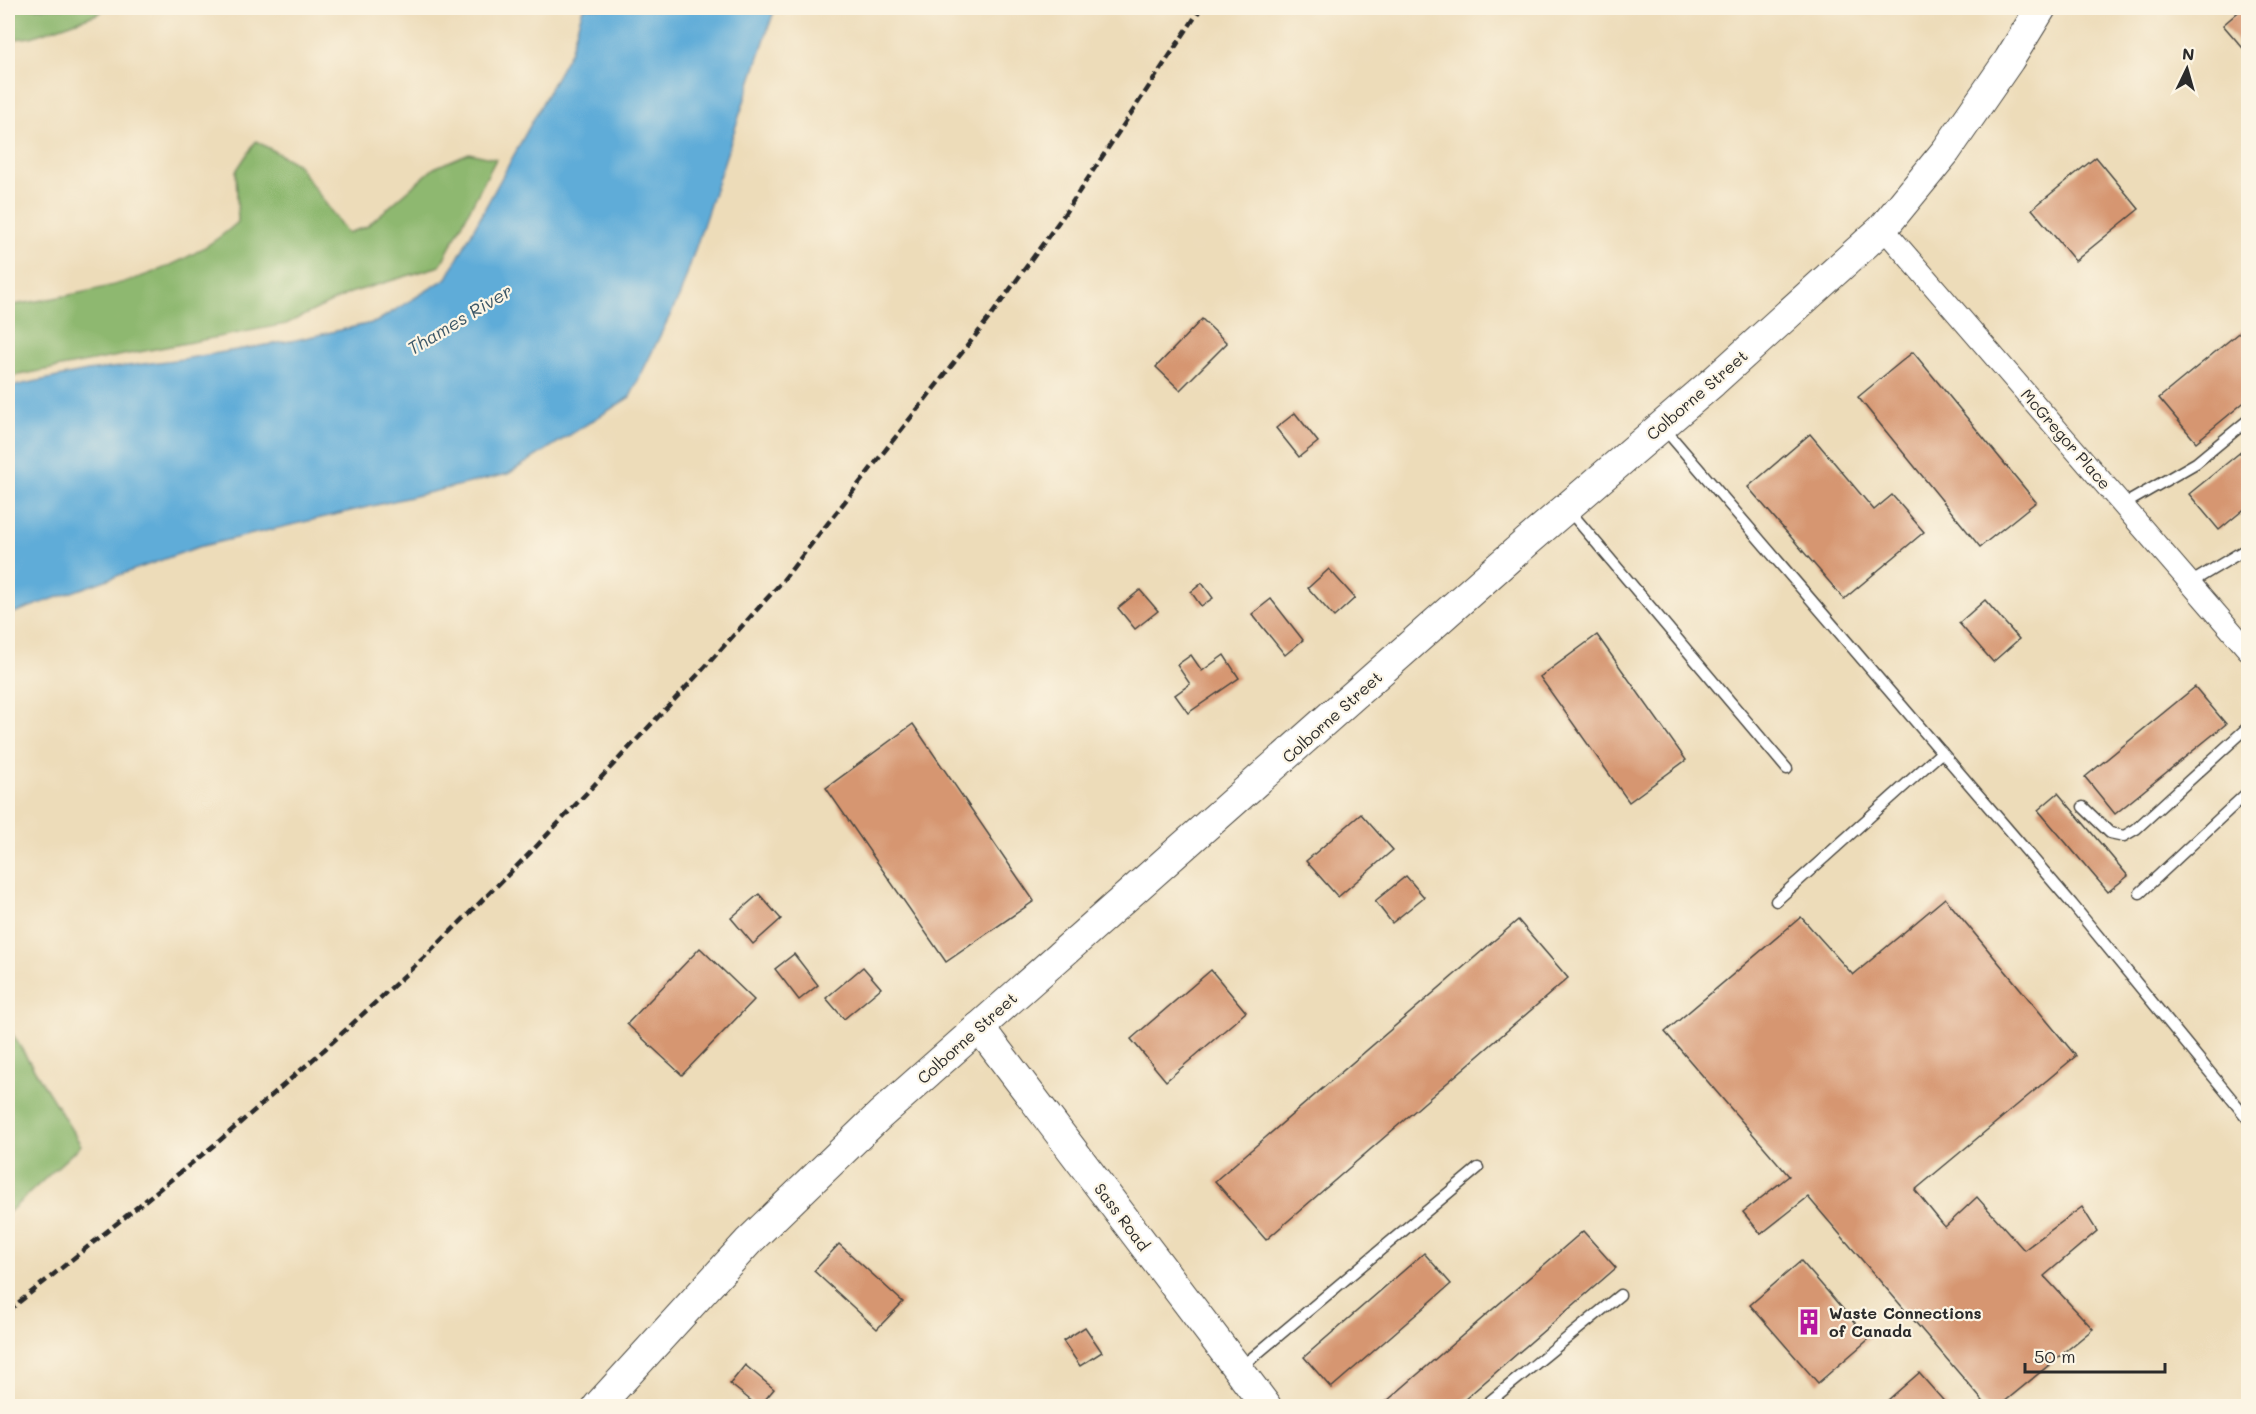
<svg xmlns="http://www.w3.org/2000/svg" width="2256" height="1414" font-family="Mali,sans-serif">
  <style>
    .forest { fill: #8eb870; stroke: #5c724e; stroke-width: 1.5 }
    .water { fill: #5facd8; stroke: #456c82; stroke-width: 1.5 }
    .building { fill: #d69671 }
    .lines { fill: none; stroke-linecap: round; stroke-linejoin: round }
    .lane-casing { stroke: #484640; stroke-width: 13 }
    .street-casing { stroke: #484640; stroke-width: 23 }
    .secondary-casing { stroke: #484640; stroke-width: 32 }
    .lane { stroke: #fff; stroke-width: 10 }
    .street { stroke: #fff; stroke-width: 21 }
    .secondary { stroke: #fff; stroke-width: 30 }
    .rail { stroke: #2b2b2b; stroke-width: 4.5; stroke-dasharray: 9 4.5; stroke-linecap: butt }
    .labels { text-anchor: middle; stroke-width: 4.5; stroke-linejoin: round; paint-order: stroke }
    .street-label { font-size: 16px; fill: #2b2b2b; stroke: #fcf5e5 }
    .poi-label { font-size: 16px; font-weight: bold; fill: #2b2b2b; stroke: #fcf5e5; text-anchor: start }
    .water-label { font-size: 18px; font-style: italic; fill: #3d5868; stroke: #fcf5e5 }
  </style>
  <rect width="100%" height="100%" fill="#fcf5e5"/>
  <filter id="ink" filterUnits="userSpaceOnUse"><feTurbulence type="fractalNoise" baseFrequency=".0167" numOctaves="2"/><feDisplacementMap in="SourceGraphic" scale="12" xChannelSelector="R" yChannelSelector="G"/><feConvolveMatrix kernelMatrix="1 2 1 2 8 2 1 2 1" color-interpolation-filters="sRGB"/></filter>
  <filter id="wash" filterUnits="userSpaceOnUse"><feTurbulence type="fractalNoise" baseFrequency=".008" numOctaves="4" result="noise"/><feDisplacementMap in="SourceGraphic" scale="24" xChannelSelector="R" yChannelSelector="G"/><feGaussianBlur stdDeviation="1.35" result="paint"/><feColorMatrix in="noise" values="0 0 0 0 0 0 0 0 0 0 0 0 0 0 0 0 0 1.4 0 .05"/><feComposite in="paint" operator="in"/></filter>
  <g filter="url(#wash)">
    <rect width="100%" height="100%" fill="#eddcb9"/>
    <g class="forest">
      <path d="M8 8H104L100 13 31 37 8 40Z"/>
      <path d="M256 141 297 164 347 233 366 227 434 168 469 153 496 159 440 266 350 293 286 324 8 377V306C89 292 174 280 238 222L236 171Z"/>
      <path d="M8 1027 81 1145 8 1213Z"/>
    </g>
    <path class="water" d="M583 8H775L680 295 630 397 508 474 198 547 8 615V387L87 371 183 359 296 340 376 322 447 278 570 52Z"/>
    <g id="blocks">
      <g class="building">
        <path d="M2243 8H2248V54L2223 25Z"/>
        <path d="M2096 157 2139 209 2075 261 2032 209Z"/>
        <path d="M1202 319 1227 343 1180 390 1156 367Z"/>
        <path d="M2248 325V399L2196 442 2159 398Z"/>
        <path d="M1913 352 2036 502 1980 547 1858 397Z"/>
        <path d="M1295 413 1318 442 1299 457 1276 428Z"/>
        <path d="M1810 434 1874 510 1892 495 1924 532 1844 599 1748 487Z"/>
        <path d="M2248 446V506L2219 530 2189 494Z"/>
        <path d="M1329 569 1355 598 1334 617 1308 588Z"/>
        <path d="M1202 583 1213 598 1201 606 1191 592Z"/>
        <path d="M1140 590 1158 611 1135 629 1118 608Z"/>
        <path d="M1271 599 1303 640 1285 655 1252 614Z"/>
        <path d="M1985 600 2019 639 1993 662 1959 623Z"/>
        <path d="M1597 635 1686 760 1629 802 1540 677Z"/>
        <path d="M1191 655 1202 671 1224 655 1239 678 1188 713 1175 695 1190 684 1177 665Z"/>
        <path d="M2195 687 2226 724 2115 814 2085 777Z"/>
        <path d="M913 724 1034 901 946 962 826 788Z"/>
        <path d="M2058 793 2128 876 2108 892 2038 810Z"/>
        <path d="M1361 814 1393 850 1338 897 1306 861Z"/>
        <path d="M1406 876 1424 897 1392 923 1375 901Z"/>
        <path d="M759 894 781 919 753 944 731 918Z"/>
        <path d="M1945 898 2076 1056 1915 1190 1945 1227 1977 1197 2024 1250 2082 1207 2097 1231 2044 1276 2093 1329 1998 1407H1988L1808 1197 1761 1234 1743 1212 1789 1176 1665 1032 1801 917 1853 975Z"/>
        <path d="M1518 920 1568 978 1266 1240 1215 1181Z"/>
        <path d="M700 948 754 1000 682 1075 627 1024Z"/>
        <path d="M794 954 818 985 799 1000 775 969Z"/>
        <path d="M863 967 881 988 844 1019 826 998Z"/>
        <path d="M1211 970 1246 1012 1166 1081 1131 1039Z"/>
        <path d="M1583 1231 1616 1268 1456 1407H1380Z"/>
        <path d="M839 1244 903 1302 877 1329 814 1271Z"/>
        <path d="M1424 1253 1451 1284 1331 1388 1304 1357Z"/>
        <path d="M1801 1261 1869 1339 1818 1383 1750 1305Z"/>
        <path d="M1085 1327 1102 1352 1080 1366 1063 1341Z"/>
        <path d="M745 1365 774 1389 759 1407 730 1384Z"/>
        <path d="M1919 1373 1949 1407H1880Z"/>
      </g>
    </g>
  </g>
  <g filter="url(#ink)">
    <use href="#blocks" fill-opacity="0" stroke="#484640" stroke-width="1.5"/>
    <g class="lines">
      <g class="lane-casing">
        <g id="lane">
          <path d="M1662 426 2072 904 2248 1119"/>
          <path d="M2123 505 2196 463 2248 420"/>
          <path d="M1567 508 1787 769"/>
          <path d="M2190 583 2248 548"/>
          <path d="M2083 807 2110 833 2124 836 2136 829 2248 727"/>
          <path d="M2140 893 2248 792"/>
          <path d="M1776 901 1942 752"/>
          <path d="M1240 1368 1478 1168"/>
          <path d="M1484 1406 1620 1295"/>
        </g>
      </g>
      <g class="street-casing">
        <path id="street" d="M1883 228 2248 650"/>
      </g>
      <g class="secondary-casing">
        <g id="secondary">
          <path d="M979 1027 1266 1406"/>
          <path d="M598 1406 748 1242 880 1115 1528 541 1713 382 1883 228 1946 151 2009 60 2041 8"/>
        </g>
      </g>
      <use href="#lane" class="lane"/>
      <use href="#street" class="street"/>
      <use href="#secondary" class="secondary"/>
      <path class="rail" d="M8 1311 218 1142 325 1049 431 951 532 851 705 667 780 584 990 317 1063 216 1201 8"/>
    </g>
  </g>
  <defs>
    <g id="building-bare" transform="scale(2.07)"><path d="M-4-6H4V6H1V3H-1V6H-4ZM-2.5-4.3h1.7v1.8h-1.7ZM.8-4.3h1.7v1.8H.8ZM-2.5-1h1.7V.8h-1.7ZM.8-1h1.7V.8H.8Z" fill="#b5179e" stroke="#fcf5e5" stroke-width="2.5" paint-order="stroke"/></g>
  </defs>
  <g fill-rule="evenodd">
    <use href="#building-bare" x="1809" y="1322"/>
  </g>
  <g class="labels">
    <g class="street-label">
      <text transform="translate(1697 395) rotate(-41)" y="6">Colborne Street</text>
      <text transform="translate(2066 439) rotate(49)" y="6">McGregor Place</text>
      <text transform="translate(1332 717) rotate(-42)" y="6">Colborne Street</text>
      <text transform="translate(967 1038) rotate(-42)" y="6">Colborne Street</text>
      <text transform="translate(1122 1217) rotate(53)" y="6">Sass Road</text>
    </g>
    <g class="poi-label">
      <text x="1829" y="1319">Waste Connections<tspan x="1829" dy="18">of Canada</tspan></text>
    </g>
    <g class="water-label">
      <text transform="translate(460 320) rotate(-31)" y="6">Thames River</text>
    </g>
  </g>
  <rect width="2256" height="1414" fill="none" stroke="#fcf5e5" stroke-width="30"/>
  <g transform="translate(2187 69) rotate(5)" stroke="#fcf5e5" stroke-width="4.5" paint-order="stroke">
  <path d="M0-4.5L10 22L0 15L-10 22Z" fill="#2b2b2b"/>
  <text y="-9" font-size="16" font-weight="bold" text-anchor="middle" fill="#2b2b2b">N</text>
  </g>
  <path d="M2025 1363v9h140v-9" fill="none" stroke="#2b2b2b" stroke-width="3"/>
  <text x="2034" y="1363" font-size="18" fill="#2b2b2b" stroke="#fcf5e5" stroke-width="4.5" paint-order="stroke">50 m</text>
</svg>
